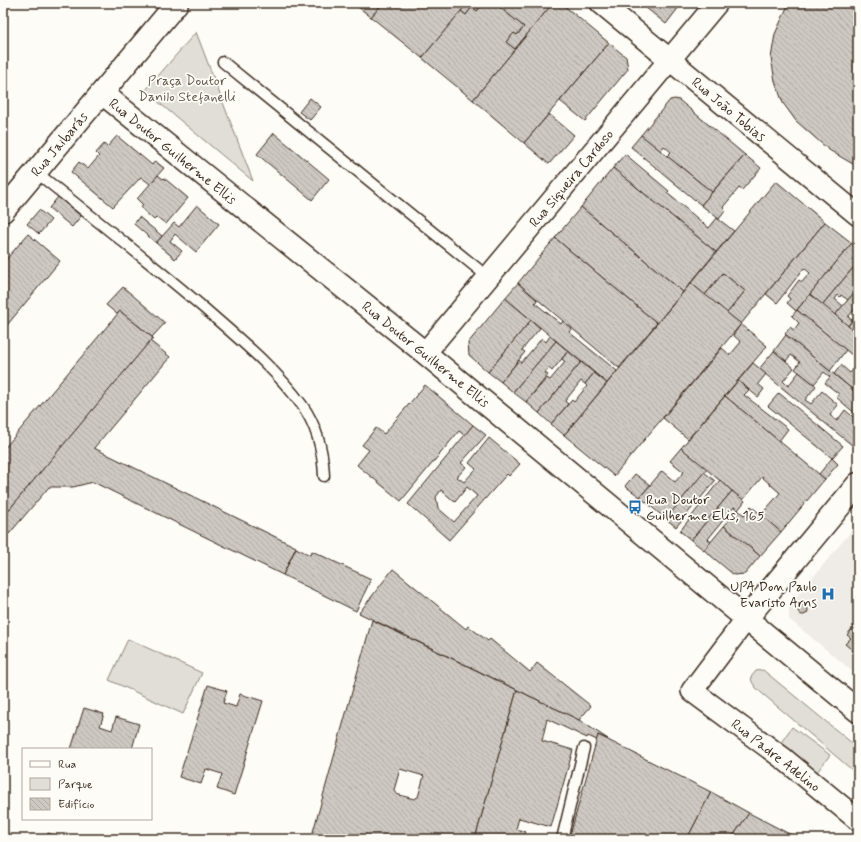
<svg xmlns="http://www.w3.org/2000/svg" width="861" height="842" font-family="Mynerve,sans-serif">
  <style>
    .built { fill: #efece7 }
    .green { fill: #e1ded7; stroke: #8e847a }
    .building { fill: url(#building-back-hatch); stroke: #3b2a1e; fill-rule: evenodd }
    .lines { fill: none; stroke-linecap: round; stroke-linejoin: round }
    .service-casing { stroke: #3b2a1e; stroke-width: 13 }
    .minor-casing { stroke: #3b2a1e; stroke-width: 24 }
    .tertiary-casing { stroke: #3b2a1e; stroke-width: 25 }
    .service { stroke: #fdfcf7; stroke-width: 10 }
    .minor { stroke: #fdfcf7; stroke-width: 21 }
    .tertiary { stroke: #fdfcf7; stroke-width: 22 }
    .labels { text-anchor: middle; stroke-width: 3.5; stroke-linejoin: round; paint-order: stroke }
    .park-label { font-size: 14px; fill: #64574c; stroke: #fdfcf7 }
    .street-label { font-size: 14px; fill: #3b2a1e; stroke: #fdfcf7 }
    .poi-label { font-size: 14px; fill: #3b2a1e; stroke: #fdfcf7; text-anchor: start }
  </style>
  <defs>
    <pattern id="building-back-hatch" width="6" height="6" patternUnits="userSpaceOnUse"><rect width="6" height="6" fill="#cdc8c2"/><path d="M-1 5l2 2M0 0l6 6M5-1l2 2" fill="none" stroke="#b1aca6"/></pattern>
  </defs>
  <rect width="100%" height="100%" fill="#fdfcf7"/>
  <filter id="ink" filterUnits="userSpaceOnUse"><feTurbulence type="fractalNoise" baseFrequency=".025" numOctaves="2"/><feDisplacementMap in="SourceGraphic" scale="8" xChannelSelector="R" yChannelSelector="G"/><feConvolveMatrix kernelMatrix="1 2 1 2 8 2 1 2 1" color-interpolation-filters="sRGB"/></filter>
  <g filter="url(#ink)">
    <path class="built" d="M858 523V676L789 619V606Z"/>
    <g class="green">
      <path d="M196 32 253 181 145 91Z"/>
      <path d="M128 639 202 673 183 714 109 680Z"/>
      <path d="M763 670 858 748V775L757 689 752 682 751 677 756 671Z"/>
      <path d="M792 727 830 755 814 776 777 748Z"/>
    </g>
    <g class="building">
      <path d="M353 3H379L381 5 371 17Z"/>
      <path d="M383 3H468L422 58 371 17Z"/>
      <path d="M468 3H484L477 11 472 7 466 15 461 11Z"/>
      <path d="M484 3H495L524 27 517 35 514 33 506 42 515 49 473 100 422 58 461 11 466 15 472 7 477 11Z"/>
      <path d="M495 3H553L515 49 506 42 514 33 517 35 524 27Z"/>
      <path d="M553 3H561L609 43 524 143 473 100Z"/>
      <path d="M640 3H682L666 24Z"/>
      <path d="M789 3H858V167L829 150 796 121 783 103 775 81 771 58 775 34Z"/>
      <path d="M609 43 626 57 628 69 585 121 560 101Z"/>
      <path d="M310 98 321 107 310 120 299 112Z"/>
      <path d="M675 99 679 100 745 155 712 192 667 156 671 152 664 146 660 151 641 135 670 100Z"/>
      <path d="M549 114 574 135 549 164 524 143Z"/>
      <path d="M274 133 329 179 312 200 257 154Z"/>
      <path d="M641 135 712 192 701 205 631 147Z"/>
      <path d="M117 136 152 165 155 161 164 168 150 184 141 177 113 207 71 172 79 162 88 169 99 156 96 153 104 144 107 147Z"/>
      <path d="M625 154 669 191 667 193 709 228 717 218 734 231 716 252 613 168Z"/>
      <path d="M745 155 761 168 742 190 739 188 723 207 726 210 719 219 701 205Z"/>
      <path d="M613 168 716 252 683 292 581 207Z"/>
      <path d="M158 175 163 179 164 178 188 198 166 224 157 217 154 220 141 208 143 205 137 199Z"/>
      <path d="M776 181 825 222 741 324 727 313 745 291 723 273 705 295 691 283Z"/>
      <path d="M58 197 81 216 72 227 49 208Z"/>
      <path d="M197 205 219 224 196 252 175 234 170 241 182 251 175 259 156 243 174 223 179 227Z"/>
      <path d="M581 207 683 292 657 323 555 238Z"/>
      <path d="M39 210 51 220 39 234 27 224Z"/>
      <path d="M139 217 162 236 156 243 134 224Z"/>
      <path d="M825 222 852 243 796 311 787 303 790 299 787 296 799 280 802 282 810 273 804 268 777 303 766 294Z"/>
      <path d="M28 234 60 261 3 330V263Z"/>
      <path d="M555 238 657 323 619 368 518 283Z"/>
      <path d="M852 243 858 248V262L822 305 810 294Z"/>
      <path d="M858 262V288L848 300 841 295 840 297 838 295 835 299 843 306 835 315 822 305Z"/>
      <path d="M723 273 745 291 727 313 705 295Z"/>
      <path d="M518 283 537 300 535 303 561 324 563 321 572 328 569 332 617 371 607 383 505 298Z"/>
      <path d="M691 283 741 324 614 476 564 435Z"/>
      <path d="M123 287 165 323 152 337 120 311 117 314 106 305Z"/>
      <path d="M858 288V305L848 317 852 320 848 326 835 315Z"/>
      <path d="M810 294 858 334V360L797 310Z"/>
      <path d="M505 298 531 320 488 372 469 355 468 343Z"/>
      <path d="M797 310 846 350 830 371 785 334 790 327 794 330 799 323 792 316Z"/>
      <path d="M120 311 153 338 3 517V450Z"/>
      <path d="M858 313V334L848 326Z"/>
      <path d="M531 320 540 328 522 350 525 352 501 382 488 372Z"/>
      <path d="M741 324 767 346 688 439 663 418 722 348 730 355 741 342 733 335Z"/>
      <path d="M786 335 858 394V416L836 397 839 394 825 383 830 377 824 372 814 384 795 369 800 362 791 355 786 361 774 351Z"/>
      <path d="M550 336 556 341 513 392 501 382 519 360 521 363 542 338 546 342Z"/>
      <path d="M150 341 170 357 94 448 296 547 283 575 93 482 73 487H49L9 534 3 529V517Z"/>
      <path d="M556 341 568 351 552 371 549 368 545 373 548 375 526 402 513 392Z"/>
      <path d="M568 351 581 362 539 413 526 402 547 378 550 380 565 362 562 359Z"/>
      <path d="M774 351 794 368 783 381 788 386 799 372 816 386 805 400 811 404 822 391 838 405 830 415 837 421 845 410 858 421V441L853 446 759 369Z"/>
      <path d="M581 362 594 373 585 384 581 381 565 401 568 404 551 424 539 413Z"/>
      <path d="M753 363 766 374 758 384 764 389 758 397 738 381Z"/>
      <path d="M858 364V394L834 374 841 365 850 373Z"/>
      <path d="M594 373 607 383 564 435 551 424 572 400 574 402 587 386 585 384Z"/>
      <path d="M738 381 749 390 744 395 788 429 779 441 725 396Z"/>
      <path d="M425 385 473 425 465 436 459 431 401 501 357 465 369 450 362 445 376 428 384 434Z"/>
      <path d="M779 393 843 446 832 458 768 406Z"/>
      <path d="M725 396 825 479 781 532 761 515 780 493 762 477 743 500 681 448Z"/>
      <path d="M473 425 486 435 461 463 466 467 457 477 464 482 476 469 469 463 489 438 520 464 509 476 507 474 449 540 408 504ZM467 487 477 496 454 522 438 508 436 497 441 490 455 502Z"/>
      <path d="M681 448 707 469 666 519 640 497 662 471 675 482 684 472 670 461Z"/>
      <path d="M832 458 838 464 825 479 819 474Z"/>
      <path d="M704 472 715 481 676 527 666 519Z"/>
      <path d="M635 474 650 485 640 497 625 486Z"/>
      <path d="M720 480 732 491 691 540 680 531Z"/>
      <path d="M732 491 745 501 738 510 734 507 708 539 711 542 704 550 691 540Z"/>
      <path d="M751 506 781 532 760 556 724 526 738 510 744 515Z"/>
      <path d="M724 526 760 556 745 574 734 575 704 550Z"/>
      <path d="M296 548 310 555 312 551 371 579 356 611 283 575Z"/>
      <path d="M393 569 466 629 468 626 488 641 490 639 530 672 537 663 591 706 579 720 359 613Z"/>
      <circle cx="803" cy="610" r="5"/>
      <path d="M372 620 517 690 475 839H311ZM400 769 424 776 418 797 414 799 396 794 394 790Z"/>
      <path d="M858 621V655L845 644 851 638 847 635Z"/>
      <path d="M208 685 227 691 223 703 236 707 240 694 263 701 234 795 217 789 222 774 206 769 201 784 179 777Z"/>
      <path d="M517 690 579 720 608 739 598 735 597 740 588 736 587 738 547 719 542 741 573 750 551 827 519 818 516 829 526 832 523 838 527 839H475Z"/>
      <path d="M84 708 104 714 100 726 112 730 116 717 139 724 132 749H71Z"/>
      <path d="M598 735 711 792 687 839H569Z"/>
      <path d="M711 792 749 813 731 839H687Z"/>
      <path d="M749 813 799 839H731Z"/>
      <path d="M48 833 66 839H46Z"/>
    </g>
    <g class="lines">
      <g class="service-casing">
        <g id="service">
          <path d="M223 62 488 277"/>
          <path d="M36 172C92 217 150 262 205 309 239 339 275 368 302 405 317 426 323 451 324 476"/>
          <path d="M562 839 584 748"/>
        </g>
      </g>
      <g class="minor-casing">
        <g id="minor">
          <path d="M601 3 858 215"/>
          <path d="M425 353 717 3"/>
          <path d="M747 618 692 691 784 759 858 820"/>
        </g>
      </g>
      <g class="tertiary-casing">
        <g id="tertiary">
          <path d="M102 93 425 353 858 711"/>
          <path d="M3 211 177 3"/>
          <path d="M747 618 858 484"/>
        </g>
      </g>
      <use href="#service" class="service"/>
      <use href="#minor" class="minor"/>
      <use href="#tertiary" class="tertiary"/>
    </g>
  </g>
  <defs>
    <g id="bus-bare" transform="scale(1.08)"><path d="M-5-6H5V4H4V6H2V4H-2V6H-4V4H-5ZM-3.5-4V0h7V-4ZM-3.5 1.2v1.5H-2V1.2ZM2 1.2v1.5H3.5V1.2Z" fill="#1f6fb2" stroke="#fdfcf7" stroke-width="2.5" paint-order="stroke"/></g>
    <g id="hospital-bare" transform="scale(1.08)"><path d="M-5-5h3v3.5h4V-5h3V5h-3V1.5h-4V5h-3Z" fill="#1f6fb2" stroke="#fdfcf7" stroke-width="2.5" paint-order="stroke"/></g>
  </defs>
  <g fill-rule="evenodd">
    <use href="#bus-bare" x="635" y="507"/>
    <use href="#hospital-bare" x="828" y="594"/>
  </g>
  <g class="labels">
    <g class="park-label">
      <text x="187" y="85">Praça Doutor<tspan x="187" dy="16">Danilo Stefanelli</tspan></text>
    </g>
    <g class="street-label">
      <text transform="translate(729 109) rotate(40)" y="5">Rua João Tobias</text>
      <text transform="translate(59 144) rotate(-50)" y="5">Rua Jaibarás</text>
      <text transform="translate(173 151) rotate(39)" y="5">Rua Doutor Guilherme Ellis</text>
      <text transform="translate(571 178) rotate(-50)" y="5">Rua Siqueira Cardoso</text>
      <text transform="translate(426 354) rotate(39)" y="5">Rua Doutor Guilherme Ellis</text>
      <text transform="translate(776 755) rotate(38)" y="5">Rua Padre Adelino</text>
    </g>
    <g class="poi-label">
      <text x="646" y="504">Rua Doutor<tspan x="646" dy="16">Guilherme Elis, 165</tspan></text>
      <text x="817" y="591" text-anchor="end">UPA Don Paulo<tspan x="817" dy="16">Evaristo Arns</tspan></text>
    </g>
  </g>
  <rect width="861" height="842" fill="none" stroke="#fdfcf7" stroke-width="16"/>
  <rect x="8" y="8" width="845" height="826" fill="none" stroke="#3b2a1e" stroke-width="1.5" filter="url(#ink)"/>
  <rect x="22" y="748" width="130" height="72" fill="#fdfcf7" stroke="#afa8a0"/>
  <rect x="30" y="761" width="20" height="6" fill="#fdfcf7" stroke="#afa8a0"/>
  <text x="58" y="768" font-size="12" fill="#3b2a1e">Rua</text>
  <rect x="30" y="778" width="20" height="12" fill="#e1ded7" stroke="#afa8a0"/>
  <text x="58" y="788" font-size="12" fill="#3b2a1e">Parque</text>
  <rect x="30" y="798" width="20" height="12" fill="url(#building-back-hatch)" stroke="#afa8a0"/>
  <text x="58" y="808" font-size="12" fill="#3b2a1e">Edifício</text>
</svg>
